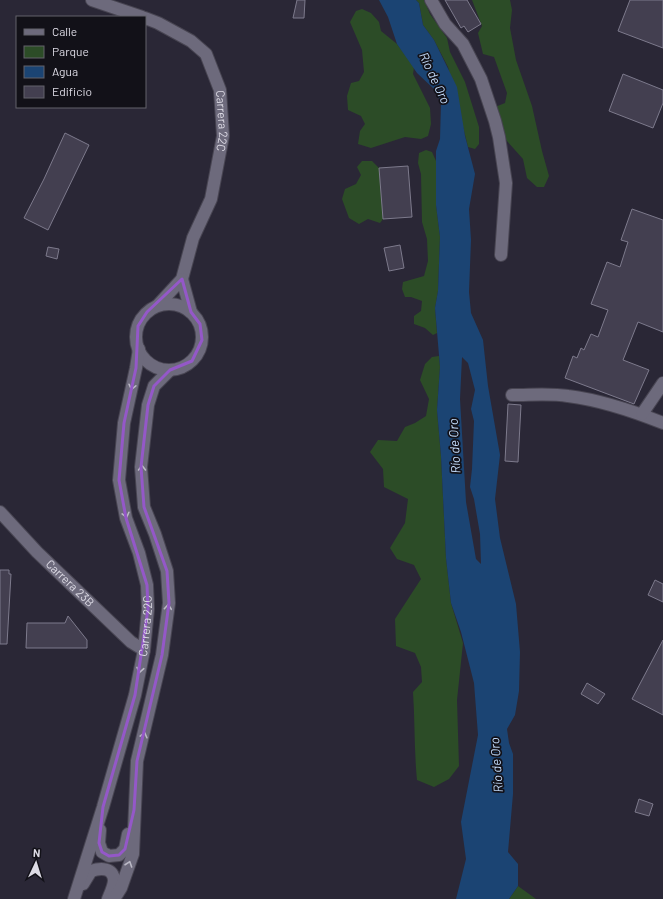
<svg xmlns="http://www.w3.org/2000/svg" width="663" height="899" font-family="Barlow,sans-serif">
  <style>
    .green { fill: #2c4c27 }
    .water { fill: #1b4473; fill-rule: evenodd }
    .building { fill: #433f50; stroke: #7d7a8c }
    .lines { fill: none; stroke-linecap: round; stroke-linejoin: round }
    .minor-casing { stroke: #484552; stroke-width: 14 }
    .minor { stroke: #6d6a7c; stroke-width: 12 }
    .oneway { stroke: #bbb9c6 }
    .marked { fill: none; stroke: #9458c8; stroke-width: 3; stroke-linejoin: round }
    .labels { text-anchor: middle; stroke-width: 3.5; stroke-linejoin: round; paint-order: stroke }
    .street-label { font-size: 12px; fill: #dddbe5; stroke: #121118 }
    .water-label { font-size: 13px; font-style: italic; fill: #c2daf9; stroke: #121118 }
  </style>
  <rect width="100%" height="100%" fill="#2a2736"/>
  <g class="green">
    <path d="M416 0H424L430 14 447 38 450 52 465 82 479 127V144L475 149 468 147 448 67 434 40 423 25 419 3Z"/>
    <path d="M472 0H510L512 10 510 28 516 60 532 106 542 151 549 176 544 187H537L527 178 523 159 507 141 495 121V107L505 103 507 93 494 57 483 54 478 33 482 26Z"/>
    <path d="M362 9 371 13 379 22 381 31 397 44 414 67 413 74 430 108 431 124 428 136 421 139 405 137 371 148 358 144 360 131 365 124 361 116 348 110 347 96 351 83 359 81 364 72 362 50 350 22 356 11Z"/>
    <path d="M426 150 432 152 436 161V205L440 237 438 291 435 308 437 333 433 335 425 328 414 324V316L421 311 422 301 411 297H405L402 289 403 282 424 276 428 261 427 239 422 222 421 174 418 163 419 153Z"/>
    <path d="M362 161H372L379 168 383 219 380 223 368 219 359 224 349 218 342 199 345 189 356 184 361 175 357 167Z"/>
    <path d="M439 356 440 367 437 410 441 456 446 558 451 603 463 643 457 700 459 766 449 779 434 787 417 780C414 750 415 721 413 692L422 682 421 667 415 653 396 646 395 619 421 579 414 565 397 559 390 548 405 523 408 499 384 487 383 469 370 452 378 440 397 441 405 427 415 423 426 416 429 399 420 380 425 364 432 357Z"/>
    <path d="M518 886 536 899H509Z"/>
  </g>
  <path class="water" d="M379 0H416L419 3 423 25 434 40 457 87 465 136 475 174 469 209 471 240 469 292 471 313 483 340 488 386 500 455 495 499 500 538 516 604 520 652 519 691 515 715 507 729 509 743 513 754V794L508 852 518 864V886L509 899H456L466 859 461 822 478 735 474 683 461 632 451 603 446 558 441 456 437 410 440 367 435 308 438 291 440 237 436 205V151L440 139 441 103 435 90 417 73 397 44 388 17ZM462 357 468 363 475 390 471 409 474 421 472 469 470 487 474 499 480 534 481 564 476 559 466 502 460 399Z"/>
  <g class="building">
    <path d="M297 0H305L304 18H293Z"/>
    <path d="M445 0H467L481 24 468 32 464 26 461 28Z"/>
    <path d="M630 0H663V48L618 31Z"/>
    <path d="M623 74 663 90V103L653 128 609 111Z"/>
    <path d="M65 133 89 145 48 230 24 218 44 179Z"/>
    <path d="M408 166 412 217 383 219 379 168Z"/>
    <path d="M632 209 663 220V332L638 322 623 360 649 370 634 404 565 378 573 356 577 358 581 348 584 350 591 334 598 337 608 310 591 304 607 262 620 267 628 242 621 240Z"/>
    <path d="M400 245 404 268 389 271 384 248Z"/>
    <path d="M48 247 59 249 57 259 46 256Z"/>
    <path d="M508 404 521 405 518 462 505 461Z"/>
    <path d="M0 570H9V574H11L7 644H0Z"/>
    <path d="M655 580 663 584V602L648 595Z"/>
    <path d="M68 616 87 640V648H26L27 623H65Z"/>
    <path d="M663 640V715L632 699Z"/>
    <path d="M587 683 605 694 598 704 581 694Z"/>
    <path d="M639 799 653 804 649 816 635 812Z"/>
  </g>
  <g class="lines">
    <g class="minor-casing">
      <g id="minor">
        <path d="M92 0 142 17"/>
        <path d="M431 0 445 24 463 44 481 79 495 121 499 137 506 183 501 255"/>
        <path id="s1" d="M145 18 158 23 191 41 206 54 220 90 223 136 211 199 193 238 182 279 158 305"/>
        <path d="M182 279 191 312"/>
        <circle cx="169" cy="337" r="33"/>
        <path d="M512 395C531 395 550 393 568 396 600 400 633 411 663 423"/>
        <path d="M642 414 663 383"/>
        <path id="s2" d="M0 512 37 552 131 642 144 650"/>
        <path d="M100 830 99 843 102 852 109 856 119 855 125 849 128 834"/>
        <path d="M83 884 91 871C100 868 113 867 114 880 114 886 110 894 108 899"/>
        <path id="s3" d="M74 899 103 807 135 695 144 650 148 609 147 585 139 553 126 518 119 480 124 423 136 368 139 349"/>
        <path d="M114 899 121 888 133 854 137 761 162 655 169 603 167 571 155 534 144 507 141 467 148 405 154 386 170 370"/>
      </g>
    </g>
    <use href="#minor" class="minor"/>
  </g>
  <defs><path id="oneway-chevron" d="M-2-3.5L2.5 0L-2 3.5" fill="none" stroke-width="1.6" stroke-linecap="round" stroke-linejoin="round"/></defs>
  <g class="oneway">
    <use href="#oneway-chevron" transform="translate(132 387) rotate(103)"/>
    <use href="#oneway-chevron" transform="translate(142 468) rotate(-90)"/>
    <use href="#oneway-chevron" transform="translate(126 515) rotate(76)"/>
    <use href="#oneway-chevron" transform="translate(168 607) rotate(-85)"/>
    <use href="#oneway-chevron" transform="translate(140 670) rotate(101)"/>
    <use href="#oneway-chevron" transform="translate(144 735) rotate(-76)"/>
    <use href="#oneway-chevron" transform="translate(129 864) rotate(-71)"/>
  </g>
  <path class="marked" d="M182 279 191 312 200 324 202 340 192 361 170 370 154 386 148 405 141 467 144 507 167 571 169 603 162 655 137 761 134 810 125 849 119 855 109 856 102 852 99 843 103 807 135 695 148 609 147 585 126 518 119 480 124 423 136 368 138 326 147 312Z"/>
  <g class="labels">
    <g class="street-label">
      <text dy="4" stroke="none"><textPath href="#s1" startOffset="141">Carrera 22C</textPath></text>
      <text dy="4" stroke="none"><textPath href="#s2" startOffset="100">Carrera 23B</textPath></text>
      <text dy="4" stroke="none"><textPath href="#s3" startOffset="283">Carrera 22C</textPath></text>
    </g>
    <g class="water-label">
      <text transform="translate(435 78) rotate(65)" y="5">Río de Oro</text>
      <text transform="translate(454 446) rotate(-93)" y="5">Río de Oro</text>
      <text transform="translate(496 765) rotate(-94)" y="5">Río de Oro</text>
    </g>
  </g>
  <rect x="16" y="16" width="130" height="92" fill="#121118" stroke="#63626a"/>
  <rect x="24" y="29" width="20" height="6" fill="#6d6a7c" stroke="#63626a"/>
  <text x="52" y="36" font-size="12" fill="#dddbe5">Calle</text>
  <rect x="24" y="46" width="20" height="12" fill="#2c4c27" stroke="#63626a"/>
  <text x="52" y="56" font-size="12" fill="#dddbe5">Parque</text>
  <rect x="24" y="66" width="20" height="12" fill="#1b4473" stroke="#63626a"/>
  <text x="52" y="76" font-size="12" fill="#dddbe5">Agua</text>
  <rect x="24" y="86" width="20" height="12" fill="#433f50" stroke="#63626a"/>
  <text x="52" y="96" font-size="12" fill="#dddbe5">Edificio</text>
  <g transform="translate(36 863) rotate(4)" stroke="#121118" stroke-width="3" paint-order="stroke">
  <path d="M0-3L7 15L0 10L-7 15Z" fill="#dddbe5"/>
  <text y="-6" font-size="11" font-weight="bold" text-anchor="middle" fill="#dddbe5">N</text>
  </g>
</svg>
